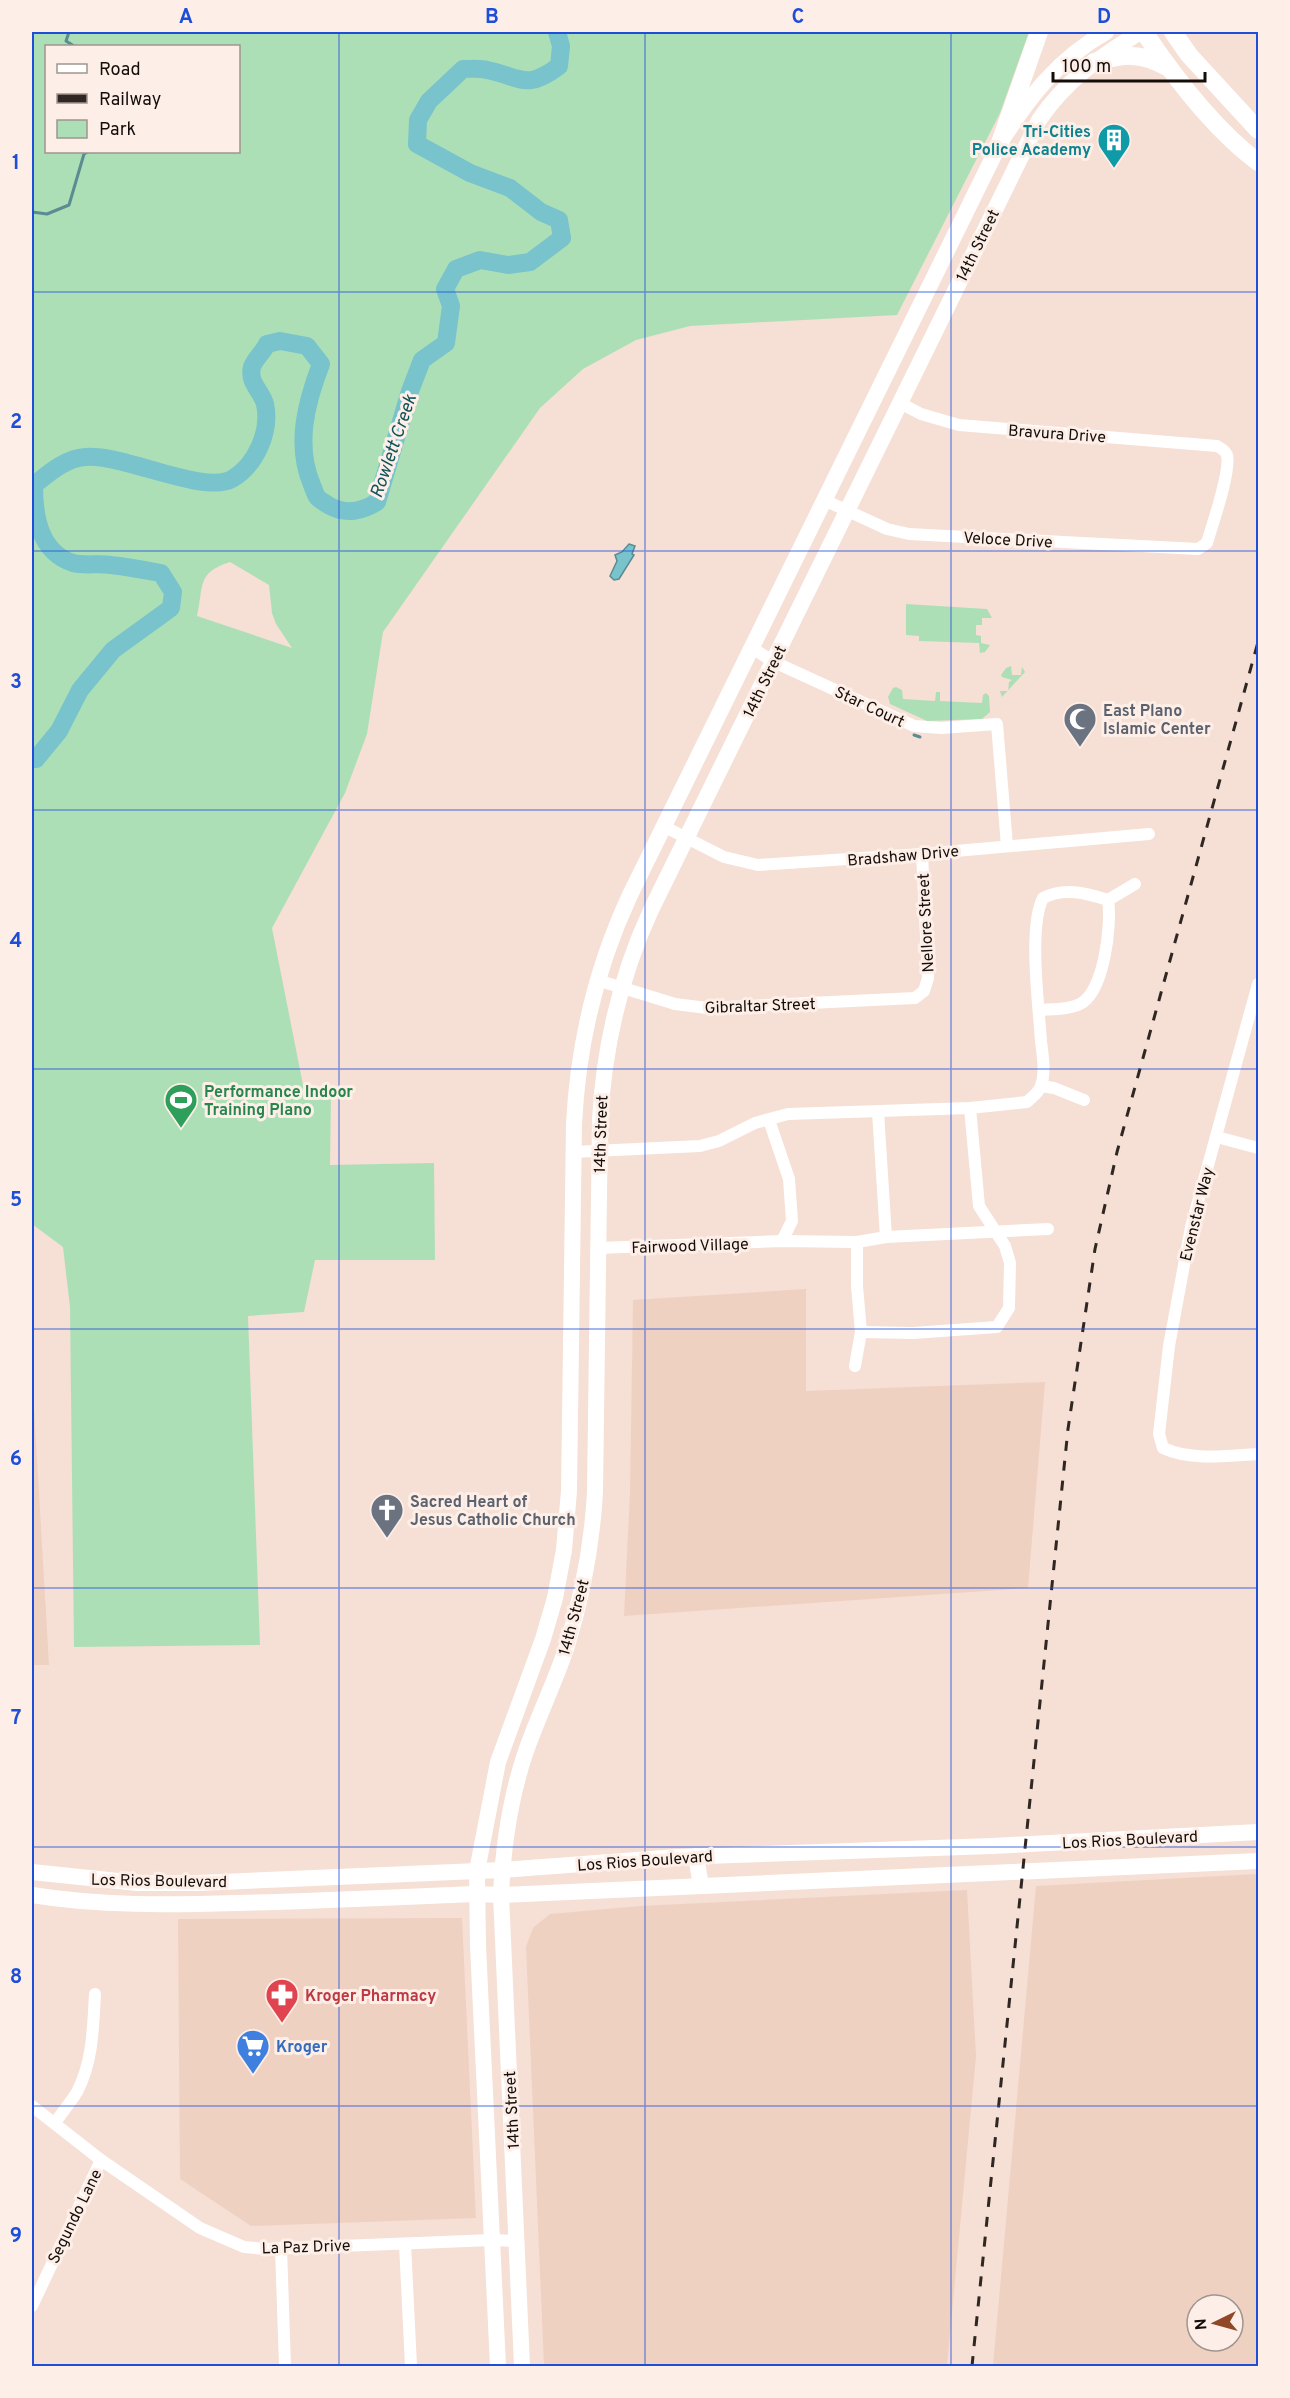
<svg xmlns="http://www.w3.org/2000/svg" width="1290" height="2398" font-family="Overpass,sans-serif">
  <style>
    .built { fill: #efd1c2; fill-rule: evenodd }
    .green { fill: #addfb7; fill-rule: evenodd }
    .water { fill: #78c3cc; stroke: #5a8c92; stroke-width: 1.5 }
    .lines { fill: none; stroke-linecap: round; stroke-linejoin: round }
    .stream { stroke: #5a8c92; stroke-width: 3 }
    .river { stroke: #78c3cc; stroke-width: 18 }
    .minor { stroke: #fff; stroke-width: 12 }
    .secondary { stroke: #fff; stroke-width: 16 }
    .primary { stroke: #fff; stroke-width: 18 }
    .rail { stroke: #302722; stroke-width: 3; stroke-dasharray: 10 10; stroke-linecap: butt }
    .grid { fill: none; stroke: #1d4ed8; stroke-width: 1.5; stroke-opacity: 0.55 }
    .labels { text-anchor: middle; stroke-width: 6; stroke-linejoin: round; paint-order: stroke }
    .culture-label { font-size: 16px; font-weight: bold; fill: #0d838f; stroke: #fdefe8; text-anchor: end }
    .street-label { font-size: 16px; fill: #140d09; stroke: #fdefe8 }
    .worship-label { font-size: 16px; font-weight: bold; fill: #5b616d; stroke: #fdefe8; text-anchor: start }
    .leisure-label { font-size: 16px; font-weight: bold; fill: #27864d; stroke: #fdefe8; text-anchor: start }
    .health-label { font-size: 16px; font-weight: bold; fill: #be3a42; stroke: #fdefe8; text-anchor: start }
    .shop-label { font-size: 16px; font-weight: bold; fill: #366cbe; stroke: #fdefe8; text-anchor: start }
    .water-label { font-size: 18px; font-style: italic; fill: #0f5258; stroke: #fdefe8 }
    .neatline { fill: none; stroke: #1d4ed8; stroke-width: 2 }
    .grid-label { font-size: 20px; text-anchor: middle; font-weight: bold; fill: #1d4ed8 }
  </style>
  <rect width="100%" height="100%" fill="#f6dfd4"/>
  <g class="built">
    <path d="M806 1289V1391L1045 1382 1028 1588 624 1616 630 1494 633 1300Z"/>
    <path d="M32 1373 49 1665H32Z"/>
    <path d="M1258 1874V2366H993L1036 1886ZM1197 2305H1233V2341H1197Z"/>
    <path d="M967 1890 976 2056 947 2366H544L526 1947 533 1928 550 1914 640 1906Z"/>
    <path d="M462 1918 476 2218 251 2226 180 2179 178 1919Z"/>
  </g>
  <g class="green">
    <path d="M32 32H1029L1000 113 897 315 690 326 636 340 583 369 540 408 383 632 367 734 345 793 272 928 303 1085 331 1094 330 1165 434 1163 435 1260H315L304 1312 248 1316 260 1645 74 1647 70 1307 63 1247 32 1224ZM46 46H238V152H46ZM230 562 269 585 272 613 276 624 292 648 197 616C204 586 196 573 230 562Z"/>
    <path d="M906 604 987 609 992 618H982V625H976V635L981 636V643L990 645 985 652 980 653 979 643 919 641V636L906 635Z"/>
    <path d="M1011 666 1012 675H1021L1022 667 1025 672 1002 697 1000 691H1008L1009 682 1012 680 1002 677 1001 675 1006 668Z"/>
    <path d="M896 687 902 690 903 699 935 701 936 692H940V701L982 703 983 695 986 693 989 696 990 712 982 719 927 721 890 704 888 697 893 688Z"/>
  </g>
  <path class="water" d="M629 544 635 546 632 554 634 555 619 579 614 580 610 576 617 561 615 555 622 552Z"/>
  <g class="lines">
    <g class="stream">
      <path d="M69 32 66 41 74 46"/>
      <path d="M32 212 47 214 69 205 84 154 88 152"/>
      <path d="M914 735 920 737"/>
    </g>
    <path class="river" d="M32 759H36L59 731 80 690 113 650 171 608 173 592 161 573C144 570 128 567 111 565 99 563 84 566 73 563 39 552 34 515 34 485 48 474 66 458 85 457 121 453 204 495 232 479 256 465 271 431 265 404 261 390 248 383 252 367 254 360 264 351 267 344L280 341 307 346 321 364C306 403 295 445 312 485 314 489 315 495 318 498 321 501 327 504 330 506 346 515 363 511 377 502L410 391 422 360 446 343 451 306 445 289 456 269 480 260 508 265 530 262 562 238 559 220 541 212 510 188 470 173 417 144 418 120 429 101 463 69C471 69 480 68 487 70 521 77 526 91 559 66L561 46 557 32"/>
    <g class="minor">
      <path d="M824 500 887 529 909 534 1198 549 1207 543C1212 525 1231 472 1227 455 1225 450 1221 448 1217 446L959 425 921 414 900 403"/>
      <path d="M752 648 774 662 914 726 941 728 997 724 1007 846"/>
      <path d="M665 827 724 857 758 865 922 854 1149 834"/>
      <path d="M1108 900 1135 884"/>
      <path d="M597 980 675 1004 707 1008 915 998 924 991 928 978 922 854"/>
      <path d="M1258 984 1191 1227 1169 1346 1159 1434 1163 1448C1191 1461 1228 1456 1258 1454"/>
      <path d="M1041 1086 1054 1088 1084 1100"/>
      <path d="M878 1112 886 1237"/>
      <path d="M769 1120 789 1179 792 1221 782 1241"/>
      <path d="M1217 1137 1258 1148"/>
      <path d="M573 1152 700 1146 719 1141 755 1123 788 1114 970 1108 1027 1102C1032 1097 1037 1094 1040 1088 1046 1075 1043 1056 1041 1042 1039 1007 1028 927 1043 898 1064 887 1086 893 1108 900 1112 924 1104 993 1080 1004 1068 1010 1052 1009 1039 1010"/>
      <path d="M598 1248 782 1241 857 1242 886 1237 1048 1229"/>
      <path d="M861 1332 913 1333 997 1327 1009 1308 1010 1263 1005 1246 979 1206 970 1108"/>
      <path d="M855 1366 861 1332 857 1286V1242"/>
      <path d="M32 2106 101 2160 200 2228 244 2247 266 2249 492 2240 517 2241"/>
      <path d="M55 2123C62 2112 71 2102 77 2092 93 2062 93 2027 95 1994"/>
      <path d="M405 2244 411 2366"/>
      <path d="M281 2248 285 2366"/>
      <path d="M32 2306 101 2160"/>
    </g>
    <g class="secondary">
      <path d="M696 1856 701 1886"/>
      <path d="M32 1872 137 1883H198L502 1870 677 1857 992 1846 1258 1832"/>
      <path d="M32 1895C100 1906 168 1905 238 1903 317 1901 397 1897 476 1894L501 1895 1258 1861"/>
      <path d="M498 2366 478 1946 477 1871 498 1762 543 1639 555 1598 564 1550 569 1491 574 1124C578 1044 596 968 630 895L1000 143C1029 97 1058 59 1106 32"/>
      <path d="M522 2366 501 1895C503 1846 510 1798 526 1751 538 1717 554 1684 566 1649 582 1598 592 1546 595 1492L600 1120C604 1046 620 977 651 910L1039 120C1067 79 1099 58 1140 32"/>
    </g>
    <g class="primary">
      <path d="M1144 32C1173 75 1216 131 1258 162"/>
      <path d="M1173 32 1189 55 1258 130"/>
      <path d="M1094 62C1123 55 1139 51 1167 67"/>
      <path d="M1000 143 1039 32"/>
    </g>
    <path class="rail" d="M972 2366 1068 1429 1095 1249 1117 1152 1258 642"/>
  </g>
  <path class="grid" d="M339 32V2366M645 32V2366M951 32V2366M32 292H1258M32 551H1258M32 810H1258M32 1069H1258M32 1329H1258M32 1588H1258M32 1847H1258M32 2106H1258"/>
  <defs>
    <g id="building-pin" transform="scale(1.725)"><path d="M0 17L-7.5 6A9.5 9.5 0 1 1 7.5 6Z" fill="#0f9aa8" stroke="#fdefe8"/><path d="M-4-6H4V6H1V3H-1V6H-4ZM-2.5-4.3h1.7v1.8h-1.7ZM.8-4.3h1.7v1.8H.8ZM-2.5-1h1.7V.8h-1.7ZM.8-1h1.7V.8H.8Z" fill="#fff"/></g>
    <g id="mosque-pin" transform="scale(1.725)"><path d="M0 17L-7.5 6A9.5 9.5 0 1 1 7.5 6Z" fill="#6b7280" stroke="#fdefe8"/><path d="M3.5-4.9A6 6 0 1 0 3.5 4.9A5 5 0 1 1 3.5-4.9Z" fill="#fff"/></g>
    <g id="stadium-pin" transform="scale(1.725)"><path d="M0 17L-7.5 6A9.5 9.5 0 1 1 7.5 6Z" fill="#2e9e5b" stroke="#fdefe8"/><path d="M0-5a6.5 5 0 1 0 0 10a6.5 5 0 1 0 0-10ZM-3.5-1.8h7v3.6h-7Z" fill="#fff"/></g>
    <g id="church-pin" transform="scale(1.725)"><path d="M0 17L-7.5 6A9.5 9.5 0 1 1 7.5 6Z" fill="#6b7280" stroke="#fdefe8"/><path d="M-1.2-6h2.4v3.5h3.3v2.4h-3.3V6h-2.4V-.1h-3.3v-2.4h3.3Z" fill="#fff"/></g>
    <g id="pharmacy-pin" transform="scale(1.725)"><path d="M0 17L-7.5 6A9.5 9.5 0 1 1 7.5 6Z" fill="#e0444e" stroke="#fdefe8"/><path d="M-2-6h4v4h4v4h-4v4h-4v-4h-4v-4h4Z" fill="#fff"/></g>
    <g id="supermarket-pin" transform="scale(1.725)"><path d="M0 17L-7.5 6A9.5 9.5 0 1 1 7.5 6Z" fill="#3f7fe0" stroke="#fdefe8"/><path d="M-6-5.5h2.5l.6 2H6L4.5 2H-2.5L-4.4-4H-6ZM-1.5 3.2a1.3 1.3 0 1 0 .1 0ZM3 3.2a1.3 1.3 0 1 0 .1 0Z" fill="#fff"/></g>
  </defs>
  <g fill-rule="evenodd">
    <use href="#building-pin" x="1114" y="140"/>
    <use href="#mosque-pin" x="1080" y="719"/>
    <use href="#stadium-pin" x="181" y="1100"/>
    <use href="#church-pin" x="387" y="1510"/>
    <use href="#pharmacy-pin" x="282" y="1995"/>
    <use href="#supermarket-pin" x="253" y="2046"/>
  </g>
  <g class="labels">
    <g class="culture-label">
      <text x="1091" y="137">Tri-Cities<tspan x="1091" dy="18">Police Academy</tspan></text>
    </g>
    <g class="street-label">
      <text transform="translate(977 245) rotate(-64)" y="6">14th Street</text>
      <text transform="translate(1057 433) rotate(4)" y="6">Bravura Drive</text>
      <text transform="translate(1008 539) rotate(3)" y="6">Veloce Drive</text>
      <text transform="translate(764 681) rotate(-64)" y="6">14th Street</text>
      <text transform="translate(870 706) rotate(25)" y="6">Star Court</text>
      <text transform="translate(903 855) rotate(-5)" y="6">Bradshaw Drive</text>
      <text transform="translate(925 923) rotate(-93)" y="6">Nellore Street</text>
      <text transform="translate(760 1005) rotate(-2)" y="6">Gibraltar Street</text>
      <text transform="translate(600 1134) rotate(-88)" y="6">14th Street</text>
      <text transform="translate(1196 1214) rotate(-76)" y="6">Evenstar Way</text>
      <text transform="translate(690 1245) rotate(-2)" y="6">Fairwood Village</text>
      <text transform="translate(573 1617) rotate(-75)" y="6">14th Street</text>
      <text transform="translate(1130 1839) rotate(-3)" y="6">Los Rios Boulevard</text>
      <text transform="translate(645 1860) rotate(-4)" y="6">Los Rios Boulevard</text>
      <text transform="translate(159 1880) rotate(1)" y="6">Los Rios Boulevard</text>
      <text transform="translate(511 2110) rotate(-93)" y="6">14th Street</text>
      <text transform="translate(74 2216) rotate(-64)" y="6">Segundo Lane</text>
      <text transform="translate(306 2246) rotate(-2)" y="6">La Paz Drive</text>
    </g>
    <g class="worship-label">
      <text x="1103" y="716">East Plano<tspan x="1103" dy="18">Islamic Center</tspan></text>
      <text x="410" y="1507">Sacred Heart of<tspan x="410" dy="18">Jesus Catholic Church</tspan></text>
    </g>
    <g class="leisure-label">
      <text x="204" y="1097">Performance Indoor<tspan x="204" dy="18">Training Plano</tspan></text>
    </g>
    <g class="health-label">
      <text x="305" y="2001">Kroger Pharmacy</text>
    </g>
    <g class="shop-label">
      <text x="276" y="2052">Kroger</text>
    </g>
    <g class="water-label">
      <text transform="translate(393 446) rotate(-71)" y="6">Rowlett Creek</text>
    </g>
  </g>
  <rect width="1290" height="2398" fill="none" stroke="#fdefe8" stroke-width="66"/>
  <rect x="45" y="45" width="195" height="108" fill="#fdefe8" stroke="#a0958f" stroke-width="1.5"/>
  <rect x="57" y="64" width="30" height="9" fill="#ffffff" stroke="#a0958f" stroke-width="1.5"/>
  <text x="99" y="75" font-size="18" fill="#140d09">Road</text>
  <rect x="57" y="94" width="30" height="9" fill="#302722" stroke="#a0958f" stroke-width="1.5"/>
  <text x="99" y="105" font-size="18" fill="#140d09">Railway</text>
  <rect x="57" y="120" width="30" height="18" fill="#addfb7" stroke="#a0958f" stroke-width="1.5"/>
  <text x="99" y="135" font-size="18" fill="#140d09">Park</text>
  <g transform="translate(1215 2323) rotate(265)"><circle r="28" fill="#fdefe8" stroke="#a0958f" stroke-width="1.5"/>
  <path d="M0-4.5L10 22L0 15L-10 22Z" fill="#904826"/>
  <text y="-9" font-size="16" font-weight="bold" text-anchor="middle" fill="#140d09">N</text>
  </g>
  <path d="M1053 72v9h152v-9" fill="none" stroke="#140d09" stroke-width="3"/>
  <text x="1062" y="72" font-size="18" fill="#140d09" stroke="#fdefe8" stroke-width="4.5" paint-order="stroke">100 m</text>
  <rect x="33" y="33" width="1224" height="2332" class="neatline"/>
  <g class="grid-label">
    <text x="186" y="23">A</text>
    <text x="492" y="23">B</text>
    <text x="798" y="23">C</text>
    <text x="1104" y="23">D</text>
    <text x="16" y="169">1</text>
    <text x="16" y="428">2</text>
    <text x="16" y="688">3</text>
    <text x="16" y="947">4</text>
    <text x="16" y="1206">5</text>
    <text x="16" y="1465">6</text>
    <text x="16" y="1724">7</text>
    <text x="16" y="1983">8</text>
    <text x="16" y="2242">9</text>
  </g>
</svg>
